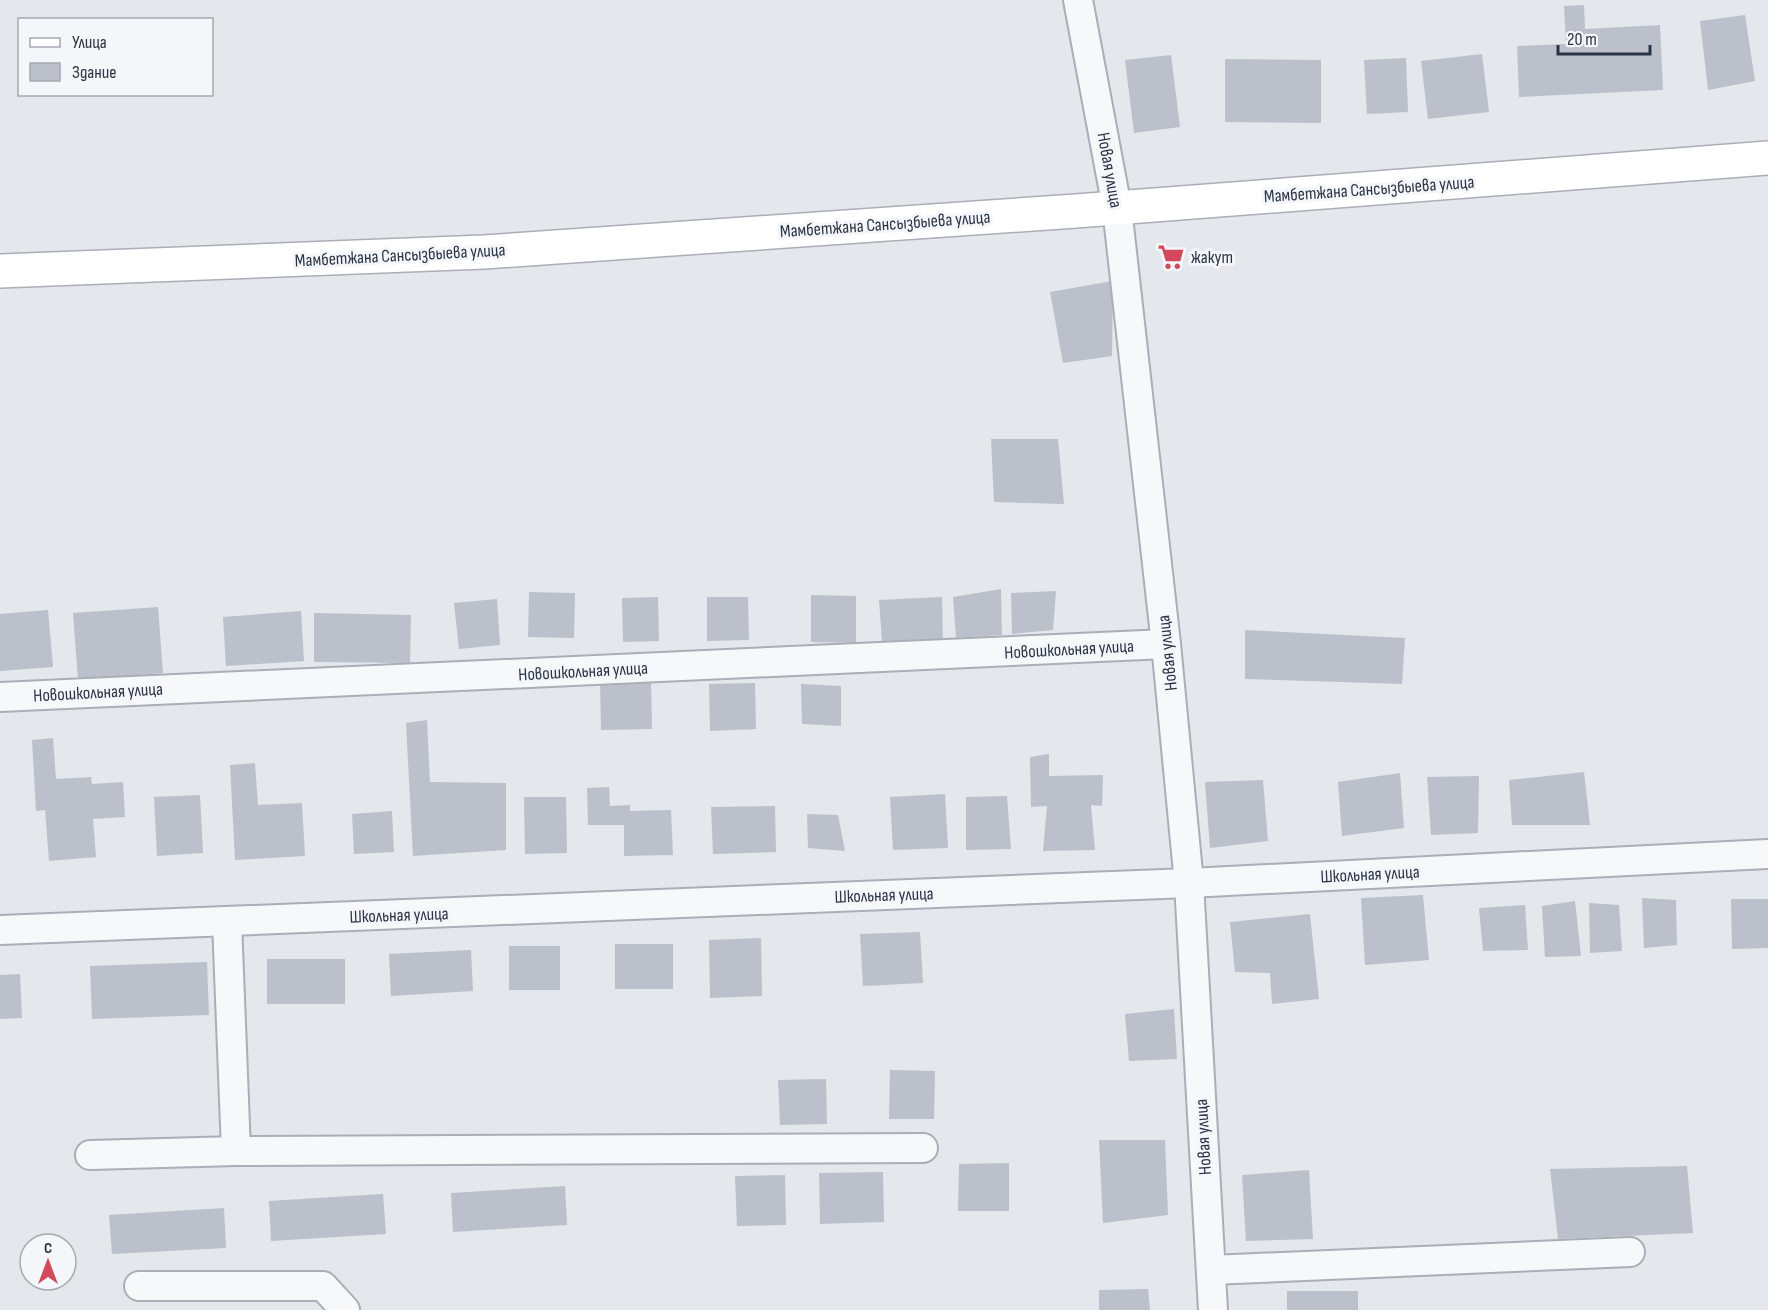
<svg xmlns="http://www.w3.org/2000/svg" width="1768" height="1310" font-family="'Sofia Sans Condensed',sans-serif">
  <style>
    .building { fill: #bbc0ca }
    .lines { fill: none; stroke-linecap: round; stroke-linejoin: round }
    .minor-casing { stroke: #a9aeb7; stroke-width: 32 }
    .secondary-casing { stroke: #a9aeb7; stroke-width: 36 }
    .minor { stroke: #f7f8fa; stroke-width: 28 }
    .secondary { stroke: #fff; stroke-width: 33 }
    .labels { text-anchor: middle; stroke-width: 6; stroke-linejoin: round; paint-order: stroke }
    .street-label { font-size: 18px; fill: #2b3445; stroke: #f4f6f9 }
    .poi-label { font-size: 18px; fill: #2b3445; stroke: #f4f6f9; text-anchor: start }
  </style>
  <rect width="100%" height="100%" fill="#e4e7ec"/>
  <g class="building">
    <path d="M1584 5 1585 29 1660 25 1663 90 1519 97 1517 46 1566 44 1564 6Z"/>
    <path d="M1745 15 1755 81 1708 90 1700 21Z"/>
    <path d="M1482 54 1489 112 1428 119 1421 61Z"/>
    <path d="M1171 55 1180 127 1134 133 1125 60Z"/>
    <path d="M1406 58 1408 112 1367 114 1364 60Z"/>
    <path d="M1225 59 1321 60V123L1225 122Z"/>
    <path d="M1113 281 1112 356 1063 363 1050 292Z"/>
    <path d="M991 439H1058L1064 504 994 502Z"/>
    <path d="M1001 589 1002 635 956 638 953 597Z"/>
    <path d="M1056 591 1053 630 1012 634 1011 593Z"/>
    <path d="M529 592 575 593 574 638 528 637Z"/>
    <path d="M811 595 856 596V643L811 642Z"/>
    <path d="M658 597 659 641 623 642 622 598Z"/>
    <path d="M707 597H748L749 640 707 641Z"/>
    <path d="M942 597 943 646 882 641 879 600Z"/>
    <path d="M497 599 500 645 459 649 454 603Z"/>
    <path d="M158 607 163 673 78 680 73 613Z"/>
    <path d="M48 610 53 667 0 671V614Z"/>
    <path d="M301 611 304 661 226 666 223 617Z"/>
    <path d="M314 613 411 615 410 663 314 662Z"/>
    <path d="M1245 630 1405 638 1402 684 1245 679Z"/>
    <path d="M651 682 652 729 601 730 600 683Z"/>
    <path d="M755 683 756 729 710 731 709 684Z"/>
    <path d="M801 684 841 686V726L802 724Z"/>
    <path d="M427 720 430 782 506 783V850L413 856 406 723Z"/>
    <path d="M53 738 56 779 91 777 92 784 123 782 125 817 93 819 96 857 49 861 45 810 36 811 32 740Z"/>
    <path d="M1049 754V776L1103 775 1102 806 1091 805 1095 850 1043 851 1047 806 1031 807 1030 757Z"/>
    <path d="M255 763 258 805 302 803 305 856 235 860 230 765Z"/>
    <path d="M1584 772 1590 825H1512L1509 780Z"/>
    <path d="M1400 773 1404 828 1342 836 1338 782Z"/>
    <path d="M1479 776 1478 833 1431 835 1427 777Z"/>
    <path d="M1263 780 1268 841 1210 848 1205 782Z"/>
    <path d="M609 787 610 806 630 805V811L671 810 673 855 624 856V825H588L587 788Z"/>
    <path d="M945 794 948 848 893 850 890 797Z"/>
    <path d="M200 795 203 853 157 856 154 797Z"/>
    <path d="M1007 796 1011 849 966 850V797Z"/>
    <path d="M524 797H566L567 853 525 854Z"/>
    <path d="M775 806 776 852 713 854 711 807Z"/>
    <path d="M392 811 394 852 354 854 352 814Z"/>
    <path d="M807 814 838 815 845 851 808 848Z"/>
    <path d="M1423 895 1429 960 1365 965 1361 898Z"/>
    <path d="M1642 898 1676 900 1677 945 1644 948Z"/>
    <path d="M1731 899H1768V948L1732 949Z"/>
    <path d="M1575 901 1581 956 1545 957 1542 906Z"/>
    <path d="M1589 903 1619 905 1622 951 1590 953Z"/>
    <path d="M1525 905 1528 950 1483 951 1479 908Z"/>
    <path d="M1310 914 1319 999 1272 1004 1270 973 1235 972 1230 922Z"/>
    <path d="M920 932 923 983 863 986 860 934Z"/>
    <path d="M761 938 762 996 710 998 709 940Z"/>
    <rect x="615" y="944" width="58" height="45"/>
    <rect x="509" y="946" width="51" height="44"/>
    <path d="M471 950 473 991 391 996 389 954Z"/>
    <rect x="267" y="959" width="78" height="45"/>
    <path d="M207 962 209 1015 92 1019 90 966Z"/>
    <path d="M20 974 22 1018 0 1019V975Z"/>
    <path d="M1174 1009 1177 1059 1129 1061 1125 1014Z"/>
    <path d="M890 1070 935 1071 934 1119H889Z"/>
    <path d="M826 1079 827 1124 780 1125 778 1080Z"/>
    <path d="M1099 1140H1165L1168 1215 1103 1223Z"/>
    <path d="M1009 1163V1211H958L959 1164Z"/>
    <path d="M1687 1166 1693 1233 1558 1239 1550 1169Z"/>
    <path d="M1309 1170 1313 1239 1246 1241 1242 1175Z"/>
    <path d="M883 1172 884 1222 820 1224 819 1173Z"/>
    <path d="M785 1175 786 1225 737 1226 735 1176Z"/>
    <path d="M565 1186 567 1225 453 1232 451 1193Z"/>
    <path d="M383 1194 386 1234 271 1241 269 1201Z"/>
    <path d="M224 1208 226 1248 112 1254 109 1215Z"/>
    <path d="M1148 1289 1150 1310H1099V1290Z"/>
    <rect x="1287" y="1291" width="71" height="19"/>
  </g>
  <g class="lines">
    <g class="minor-casing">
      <g id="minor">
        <path d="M1078 0 1117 208 1166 644 1189 883 1213 1310"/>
        <path d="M0 697 1166 644"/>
        <path d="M227 922 236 1151"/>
        <path d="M0 930 1189 883 1768 854"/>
        <path d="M90 1155 236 1151 923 1148"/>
        <path d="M1211 1270 1630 1252"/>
        <path d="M139 1286H323L345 1310"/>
      </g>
    </g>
    <g class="secondary-casing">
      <path id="secondary" d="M0 271 484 252 1076 211 1768 158"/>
    </g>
    <use href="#minor" class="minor"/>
    <use href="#secondary" class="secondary"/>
  </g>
  <defs>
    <g id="supermarket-bare" transform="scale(2.07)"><path d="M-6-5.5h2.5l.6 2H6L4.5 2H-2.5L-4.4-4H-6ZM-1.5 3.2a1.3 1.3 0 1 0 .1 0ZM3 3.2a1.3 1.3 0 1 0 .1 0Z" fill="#d1495b" stroke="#f4f6f9" stroke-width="2.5" paint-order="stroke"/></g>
  </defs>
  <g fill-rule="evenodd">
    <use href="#supermarket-bare" x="1171" y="257"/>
  </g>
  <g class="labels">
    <g class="street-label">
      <text transform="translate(1110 170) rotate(80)" y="6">Новая улица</text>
      <text transform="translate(1369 189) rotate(-4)" y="6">Мамбетжана Сансызбыева улица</text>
      <text transform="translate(885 224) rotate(-4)" y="6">Мамбетжана Сансызбыева улица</text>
      <text transform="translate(400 255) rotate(-3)" y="6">Мамбетжана Сансызбыева улица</text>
      <text transform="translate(1069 649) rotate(-3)" y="6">Новошкольная улица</text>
      <text transform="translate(1167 653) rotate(-96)" y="6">Новая улица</text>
      <text transform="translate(583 671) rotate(-3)" y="6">Новошкольная улица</text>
      <text transform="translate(98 692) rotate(-3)" y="6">Новошкольная улица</text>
      <text transform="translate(1370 874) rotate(-3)" y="6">Школьная улица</text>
      <text transform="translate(884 895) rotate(-2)" y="6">Школьная улица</text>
      <text transform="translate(399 915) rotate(-2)" y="6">Школьная улица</text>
      <text transform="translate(1203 1137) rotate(-93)" y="6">Новая улица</text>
    </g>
    <g class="poi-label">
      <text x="1191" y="263">жакут</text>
    </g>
  </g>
  <rect x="18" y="18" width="195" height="78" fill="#f4f6f9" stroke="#a4a8b1" stroke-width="1.5"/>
  <rect x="30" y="38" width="30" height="9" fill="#ffffff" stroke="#a4a8b1" stroke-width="1.5"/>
  <text x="72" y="48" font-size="18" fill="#2b3445">Улица</text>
  <rect x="30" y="63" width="30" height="18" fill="#bbc0ca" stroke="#a4a8b1" stroke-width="1.5"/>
  <text x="72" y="78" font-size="18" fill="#2b3445">Здание</text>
  <g transform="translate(48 1262)"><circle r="28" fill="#f4f6f9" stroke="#a4a8b1" stroke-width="1.5"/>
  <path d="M0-4.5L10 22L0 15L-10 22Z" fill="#d1495b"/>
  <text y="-9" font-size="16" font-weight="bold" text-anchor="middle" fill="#2b3445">С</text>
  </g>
  <path d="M1558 45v9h92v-9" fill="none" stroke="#2b3445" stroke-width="3"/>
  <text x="1567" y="45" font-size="18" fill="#2b3445" stroke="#f4f6f9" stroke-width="4.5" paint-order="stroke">20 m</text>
</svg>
